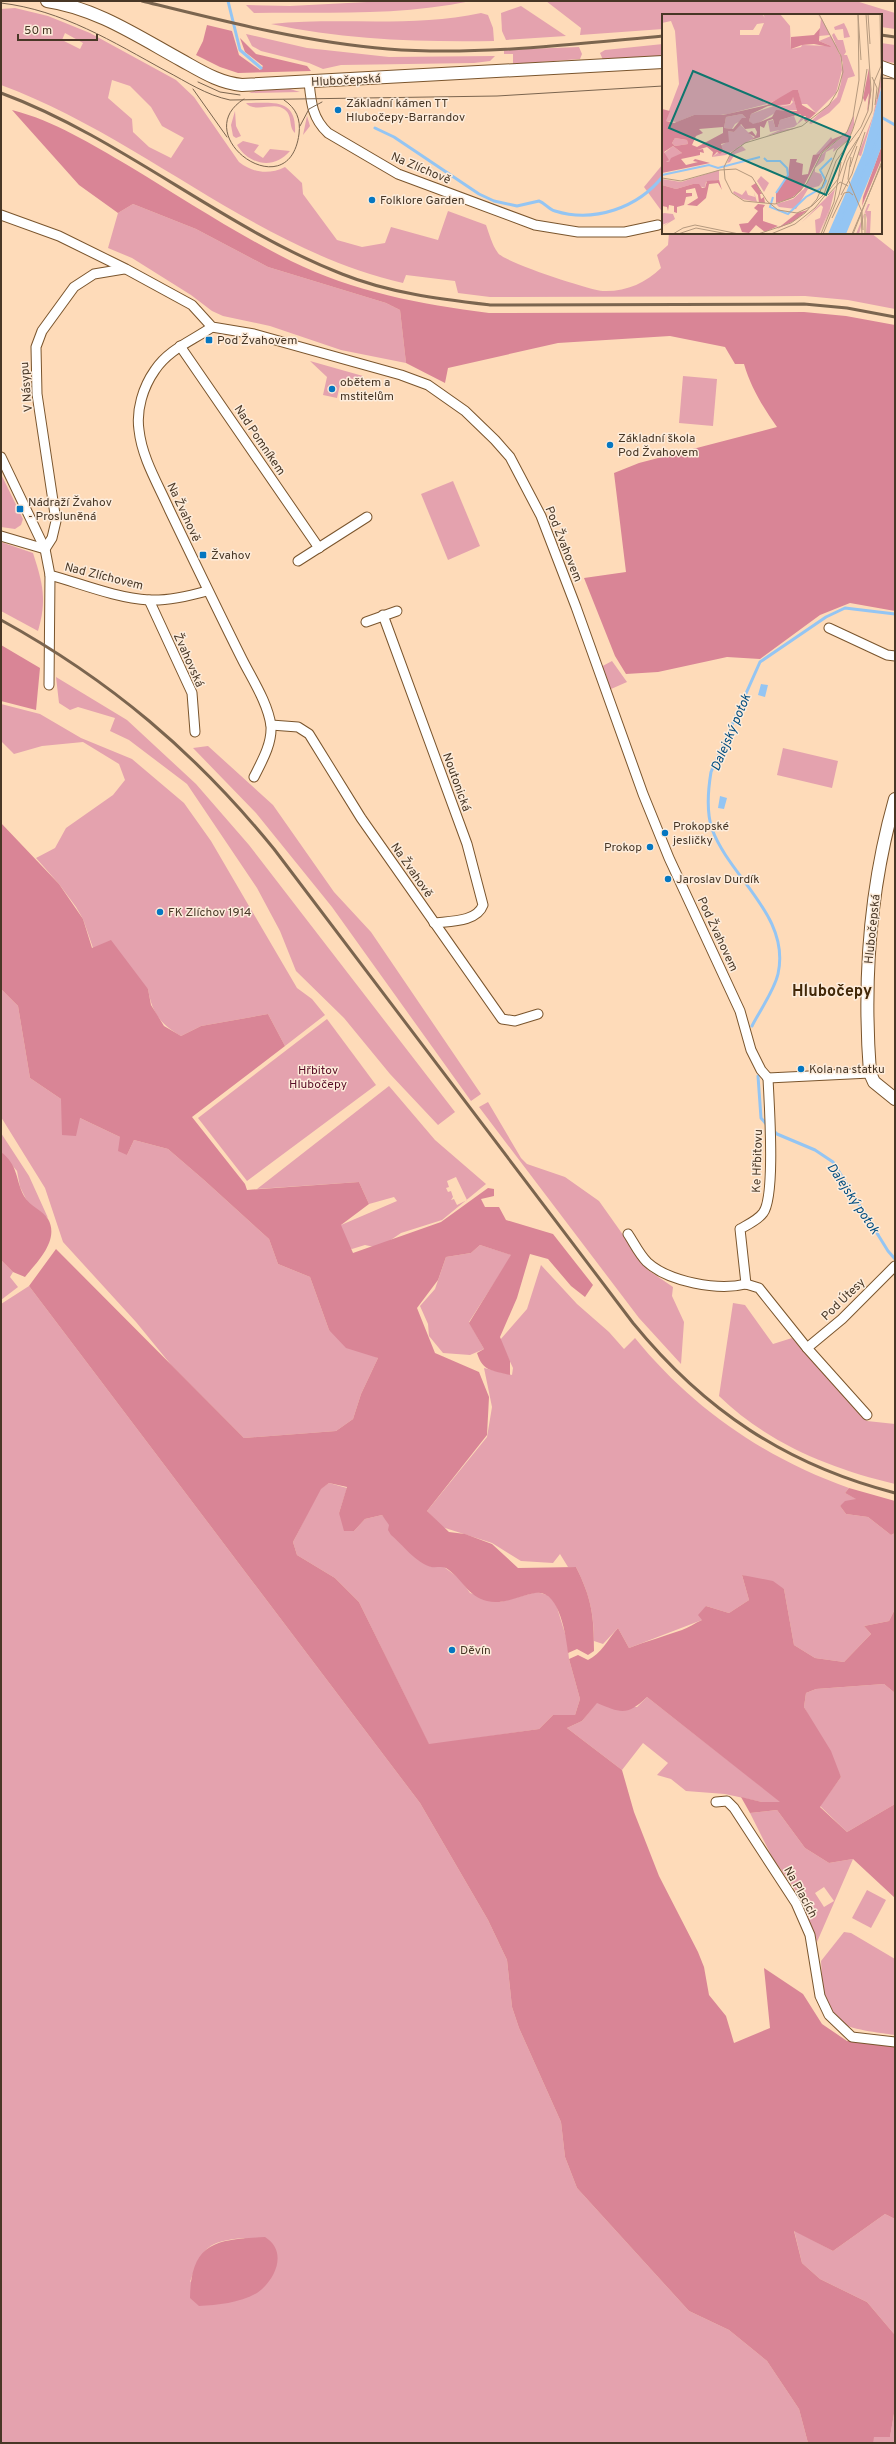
<svg xmlns="http://www.w3.org/2000/svg" width="896" height="2444" font-family="Overpass,sans-serif">
  <style>
    .green { fill: #e4a2ae; fill-rule: evenodd }
    .forest { fill: #d98596 }
    .water { fill: #94c5f3 }
    .lines { fill: none; stroke-linecap: round; stroke-linejoin: round }
    .stream { stroke: #94c5f3; stroke-width: 3 }
    .street-casing { stroke: #7a552d; stroke-width: 11 }
    .secondary-casing { stroke: #7a552d; stroke-width: 14 }
    .street { stroke: #fff; stroke-width: 9 }
    .secondary { stroke: #fff; stroke-width: 12 }
    .tram { stroke: #7b654f; stroke-width: 1 }
    .rail { stroke: #7b654f; stroke-width: 3 }
    .poi-dot { fill: #0577c1; stroke: #fdecdb; stroke-width: 1.5 }
    .labels { text-anchor: middle; stroke-width: 3; stroke-linejoin: round; paint-order: stroke }
    .street-label { font-size: 12px; fill: #483726; stroke: #fdecdb }
    .poi-label { font-size: 12px; fill: #483726; stroke: #fdecdb; text-anchor: start }
    .park-label { font-size: 12px; fill: #580d26; stroke: #fdecdb }
    .water-label { font-size: 13px; font-style: italic; fill: #024e81; stroke: #fdecdb }
    .district-label { font-size: 16px; font-weight: bold; fill: #422808; stroke: #fdecdb }
    .inset-river { fill: none; stroke: #94c5f3; stroke-width: 2 }
    .inset-road { fill: none; stroke: #b5997e; stroke-width: 1 }
    .view { fill: #0f766e; fill-opacity: 0.15; stroke: #0f766e; stroke-width: 2 }
    .inset-edge { fill: none; stroke: #483726; stroke-width: 2 }
  </style>
  <rect width="100%" height="100%" fill="#fedbb9"/>
  <g class="green">
    <path d="M386 1H471C400 16 326 12 254 13L246 5 290 6Z"/>
    <path d="M546 1H856L895 13V29L881 27V15H663V29L580 35 581 28Z"/>
    <path d="M521 6 566 36 506 40 502 31 501 13Z"/>
    <path d="M15 8 48 16 90 33 176 80 194 97 239 162C253 173 269 175 285 167L302 183 303 194 337 240 362 247 385 243 391 227 438 240 448 211 486 225C489 233 492 245 498 253 504 262 590 290 603 291 625 292 646 283 661 268L657 255 668 245 669 233H871L895 252V309L848 300 805 296 490 297 458 293 455 281 406 275 403 283C255 249 142 137 1 85V9ZM65 33 83 43 80 49 62 40ZM112 80 130 86 151 107 162 126 184 138 171 158 149 147 133 132 132 119 108 98Z"/>
    <path d="M481 13 488 15 493 28 494 41C418 42 345 40 271 24 341 17 412 28 481 13Z"/>
    <path d="M246 34 307 48 389 57 495 56 490 61 474 63 341 65 323 69 309 63 261 51 252 46Z"/>
    <path d="M881 43 895 45V63L881 61Z"/>
    <path d="M663 44V56L603 60 600 53 605 50Z"/>
    <path d="M579 47 582 54 580 59 513 64V54H504V50Z"/>
    <path d="M290 89 300 92 249 93 254 91Z"/>
    <path d="M246 103C272 103 297 97 295 133 287 126 295 113 280 107 270 104 253 112 246 103Z"/>
    <path d="M235 111 236 126 241 136 236 138 233 136 231 125Z"/>
    <path d="M307 116 310 126 303 135Z"/>
    <path d="M243 141 259 145 254 152 263 158 270 149 290 151C274 170 249 165 237 145Z"/>
    <path d="M663 164V213L644 187Z"/>
    <path d="M133 204 196 229 268 267 386 303 400 310 406 363 341 350 270 326 223 316 212 311 191 295 132 258 108 248 118 213Z"/>
    <path d="M310 361 363 376 362 378 341 380 337 398 323 395 327 377Z"/>
    <path d="M683 376 717 379 713 426 679 423Z"/>
    <path d="M1 474 23 519 21 525 15 529 1 527Z"/>
    <path d="M453 481 480 546 448 560 421 494Z"/>
    <path d="M1 542 33 553C43 584 47 600 38 631L1 611Z"/>
    <path d="M612 661 627 682 611 689 619 715 599 668Z"/>
    <path d="M56 677 127 720 196 784 249 845 455 1112 438 1125 390 1074 344 1018 296 971 280 931 257 888 187 784 129 740 110 731 115 718 78 707 70 710 59 703Z"/>
    <path d="M1 704 40 714 81 738 132 759 184 803 211 841 297 988 312 999 325 1015 285 1046 268 1014 201 1026 181 1036C160 1024 152 1013 148 989L93 948 83 919 76 907 59 884 36 858 55 848 66 828 113 795 125 780 119 764 83 742 42 746 14 754 1 741Z"/>
    <path d="M208 746 273 805 334 892 371 932 481 1094 471 1101 332 907 256 813 193 748Z"/>
    <path d="M783 748 838 761 832 788 777 775Z"/>
    <path d="M1 989 18 1006 30 1078 61 1099 80 1118 120 1137 127 1155 134 1140 168 1149 204 1180 269 1239 278 1264 310 1277 329 1330 378 1358 361 1394 353 1419 336 1431 244 1438 172 1366 136 1322 63 1242 45 1188 1 1117Z"/>
    <path d="M327 1019 376 1085 247 1181 198 1118Z"/>
    <path d="M389 1086 435 1140 486 1184 442 1220 401 1233 379 1248 365 1245 352 1249 313 1237 397 1201 394 1197 369 1204 359 1182 257 1189ZM456 1177 467 1200 457 1205 454 1199 451 1200 453 1197 451 1191 448 1192 446 1188 449 1187 447 1181Z"/>
    <path d="M488 1102 521 1158 527 1164 565 1177 599 1201 648 1270 673 1287 672 1296 684 1322 681 1364 639 1318 479 1107Z"/>
    <path d="M1 1133 29 1176 48 1218 28 1203 20 1187 17 1171 1 1152Z"/>
    <path d="M480 1245 512 1255 469 1322 484 1349 470 1355 443 1353 429 1336 428 1324 420 1306 435 1289 446 1257 471 1253Z"/>
    <path d="M1 1260 13 1272 10 1277 18 1287 1 1300Z"/>
    <path d="M541 1265 577 1304 609 1332 624 1349 635 1338C691 1407 764 1458 849 1488L845 1493 857 1499 840 1506 846 1514 868 1517 891 1535 895 1533V1609L889 1621 864 1626 871 1634 844 1662 815 1658 794 1645 784 1589 742 1575 749 1600 729 1613 706 1606 702 1620 629 1648 618 1628 603 1644 594 1641C594 1612 589 1593 576 1567H568L560 1554 553 1563 521 1561 492 1543 442 1527 427 1511 487 1437 492 1407 484 1368 512 1375 513 1368 500 1340 527 1309Z"/>
    <path d="M29 1286 420 1803 488 1920 507 1960 512 2007 519 2028 561 2122 565 2157 577 2188 689 2311 729 2330 767 2361 799 2409 808 2443H1V1304ZM245 2238 190 2282C203 2247 207 2241 245 2238Z"/>
    <path d="M733 1303 745 1305 773 1344 792 1338 867 1421 895 1424V1484C831 1469 767 1443 719 1396Z"/>
    <path d="M329 1483 347 1488 339 1513 354 1531 365 1519 382 1515 431 1567H444L460 1579 470 1593 500 1602 537 1592 547 1595 555 1601 567 1640 569 1659 580 1699 575 1715H553L539 1729 429 1745 359 1602 335 1578 297 1555 293 1542 320 1489Z"/>
    <path d="M884 1684 895 1693V1804L847 1832 820 1806 841 1777 804 1707 806 1693 816 1689Z"/>
    <path d="M647 1697 781 1802H762L725 1794 686 1791 671 1779 657 1775 668 1763 643 1743 622 1770 567 1728 582 1721 597 1702 637 1707Z"/>
    <path d="M777 1810 805 1848 829 1863 853 1859 817 1942 801 1898 772 1857 750 1813ZM824 1887 834 1901 824 1907 815 1893Z"/>
    <path d="M867 1890 886 1900 871 1928 852 1918Z"/>
    <path d="M844 1932 851 1933 895 1959V2035C881 2033 842 2029 833 2018 822 2006 822 1977 821 1961Z"/>
    <path d="M885 2214 895 2219V2335L867 2302 820 2279 802 2263 794 2230 833 2251Z"/>
    <path d="M895 2408V2443H873V2437H890Z"/>
  </g>
  <g class="forest">
    <path d="M207 25 232 31 239 55 260 70 263 66 245 52 240 38 256 54 307 66 311 71 238 73 220 67 196 55 203 41Z"/>
    <path d="M12 110C55 121 91 144 129 166 182 198 235 233 291 261 354 292 420 304 489 313L804 312 846 316 895 325V611L850 603 820 615 760 659 727 657 658 672 626 674 615 656 584 578 626 572 614 473 639 463 777 427C763 407 751 388 744 364H735L725 347 670 336 558 343 448 368 445 383 406 363 400 310 386 303 268 267 196 229 133 204 118 213 79 185Z"/>
    <path d="M1 645 40 668 36 710 1 701Z"/>
    <path d="M1 823 59 884 83 919 92 948 111 940 148 989 151 1005 164 1026 181 1036 201 1026 268 1014 285 1046 192 1117 245 1184 247 1190 359 1182 369 1204 341 1225 353 1253 441 1222 488 1188 494 1189V1196L481 1199 485 1207H499L506 1220 553 1234 593 1285 585 1297 571 1286 548 1259 530 1254 517 1298 500 1337 510 1361V1375C492 1370 483 1372 477 1353L484 1349 469 1323 511 1255 480 1245 471 1253 446 1257 438 1280 417 1308 435 1353 479 1372 489 1397 487 1435 427 1511 449 1532 465 1534 492 1544 518 1568 576 1567C592 1599 594 1616 594 1651L588 1655 577 1649 568 1653C566 1635 559 1588 535 1593 519 1596 503 1605 487 1601 468 1597 462 1578 446 1568 441 1566 436 1568 431 1567 416 1563 402 1544 391 1535L388 1530 389 1525 382 1515 365 1519 354 1531H344L339 1513 347 1487 329 1483 321 1489 293 1542 297 1555 335 1578 359 1602 429 1744 539 1729 553 1715H575L580 1699 569 1659 578 1655 588 1660C601 1654 608 1639 618 1628L629 1648C647 1641 665 1636 682 1630 688 1628 695 1623 702 1620L698 1615 706 1606 729 1613 749 1600 742 1575 773 1581 784 1589 794 1645 815 1658 844 1662 871 1634 864 1626 889 1621 895 1609V1693L884 1684 816 1689 806 1693 804 1707 831 1751 841 1777 820 1807 847 1832 895 1804V1898L853 1859 829 1863 805 1848 777 1810 750 1813 741 1797 762 1802H780L647 1697C627 1716 621 1713 597 1703L582 1721 567 1728 622 1770 634 1812 659 1876 698 1952 704 1967 709 1995 726 2016 734 2043 770 2028 764 1968 803 1994 822 2024 847 2041 883 2042 895 2045V2219L885 2214 833 2251 794 2231 802 2263 820 2279 867 2302 895 2335V2408L890 2437H874L873 2443H808L799 2409 767 2361 729 2330 689 2311 577 2188 565 2157 561 2122 519 2028 512 2007 507 1960 488 1920 420 1803 29 1286 56 1249 244 1438 336 1431 353 1419 361 1394 378 1358 346 1348 329 1330 310 1277 278 1264 269 1239 204 1180 168 1149 134 1140 127 1155 118 1151 120 1137 80 1118 76 1136 62 1135 61 1099 30 1078 18 1006 1 989Z"/>
    <path d="M1 1152C19 1166 15 1179 24 1196 30 1207 43 1210 48 1219 60 1240 37 1262 25 1277L13 1272 1 1260Z"/>
    <path d="M849 1488 895 1501V1533L891 1535 868 1517 846 1514 840 1506 845 1501 856 1499 845 1493Z"/>
    <path d="M265 2237C288 2251 276 2280 257 2293 240 2303 218 2305 199 2306L190 2298C191 2240 218 2240 265 2237Z"/>
  </g>
  <g class="water">
    <path d="M761 684 768 685 765 697 758 695Z"/>
    <path d="M720 796 727 798 724 809 718 808Z"/>
  </g>
  <g class="lines">
    <g class="stream">
      <path d="M228 1 240 50 261 68"/>
      <path d="M881 117 895 125"/>
      <path d="M375 128 394 137 479 194 494 201 517 206 539 201C545 203 548 209 555 211 594 223 638 208 663 176"/>
      <path d="M752 1026C760 1010 774 991 778 974 791 916 730 878 712 829 706 811 708 790 711 772L760 662 826 617 845 608 895 614"/>
      <path d="M758 1076 761 1118 767 1125"/>
      <path d="M773 1130 777 1134 815 1150 833 1162 888 1251 895 1259"/>
    </g>
    <g class="street-casing">
      <g id="street">
        <path d="M309 82C311 102 312 118 328 133L398 174 535 225 578 232H625L658 225"/>
        <path d="M1 215 59 236 126 269 192 305 212 327 254 334 401 375 428 385 465 411 495 440 510 457 541 516 576 607 643 794 669 858 740 1011 751 1050 761 1070 768 1078"/>
        <path d="M212 327C192 341 169 349 155 370 143 387 136 410 139 430 142 458 158 484 169 509 193 559 217 609 242 659 252 679 268 703 271 726 272 744 262 761 254 777"/>
        <path d="M180 346 319 548"/>
        <path d="M1 457 45 549 50 575C82 584 116 598 149 600 168 601 189 596 207 591"/>
        <path d="M1 536 45 549"/>
        <path d="M45 549 52 538 56 521 37 394 36 347 42 331 74 287 94 274 124 269"/>
        <path d="M298 561 367 517"/>
        <path d="M149 600 192 693 195 732"/>
        <path d="M383 615 467 844 483 905C477 922 450 921 434 923"/>
        <path d="M366 622 397 611"/>
        <path d="M829 628 887 655 895 656"/>
        <path d="M49 685 50 575"/>
        <path d="M271 725 298 727 309 734 361 818 502 1019 515 1021 538 1014"/>
        <path d="M768 1078 870 1073"/>
        <path d="M628 1234C634 1243 639 1254 647 1262 669 1282 718 1291 746 1284"/>
        <path d="M746 1284 740 1229C747 1225 758 1220 763 1213 776 1196 769 1103 768 1078"/>
        <path d="M746 1284 759 1288 807 1348 867 1415"/>
        <path d="M807 1348 842 1319 895 1266"/>
        <path d="M716 1802 727 1801 734 1808 796 1903 810 1935 820 1996 829 2015 852 2037 895 2042"/>
      </g>
    </g>
    <g class="secondary-casing">
      <g id="secondary">
        <path d="M47 1C96 8 139 37 181 60 201 71 219 83 242 85L663 62"/>
        <path d="M881 67 895 72"/>
        <path d="M895 799C870 887 863 981 870 1073L874 1082 895 1099"/>
      </g>
    </g>
    <use href="#street" class="street"/>
    <use href="#secondary" class="secondary"/>
    <g class="tram">
      <path d="M1 3C62 10 113 42 166 71 187 82 206 95 230 100L497 96 663 86"/>
      <path d="M881 78 895 79"/>
      <path d="M198 82 220 92 240 95"/>
      <path d="M193 89 227 137"/>
      <path d="M244 99C186 135 289 210 299 134 301 119 296 108 284 100"/>
      <path d="M300 126 309 109 322 102"/>
    </g>
    <g class="rail">
      <path d="M142 1C223 21 304 42 388 49 476 56 575 44 663 36"/>
      <path d="M881 35 895 37"/>
      <path d="M1 93C122 138 222 227 342 274 389 293 440 299 490 305L804 304 847 308 895 317"/>
      <path d="M1 620C110 680 196 753 274 849L633 1323C704 1410 786 1465 895 1493"/>
    </g>
  </g>
  <g class="poi-dot">
    <circle cx="338" cy="110" r="4"/>
    <circle cx="372" cy="200" r="4"/>
    <rect x="205" y="336" width="8" height="8" rx="2"/>
    <circle cx="332" cy="389" r="4"/>
    <circle cx="610" cy="445" r="4"/>
    <rect x="16" y="505" width="8" height="8" rx="2"/>
    <rect x="199" y="551" width="8" height="8" rx="2"/>
    <circle cx="665" cy="833" r="4"/>
    <circle cx="650" cy="847" r="4"/>
    <circle cx="668" cy="879" r="4"/>
    <circle cx="160" cy="912" r="4"/>
    <circle cx="801" cy="1069" r="4"/>
    <circle cx="452" cy="1650" r="4"/>
  </g>
  <g class="labels">
    <g class="street-label">
      <text transform="translate(346 80) rotate(-3)" y="4">Hlubočepská</text>
      <text transform="translate(421 168) rotate(23)" y="4">Na Zlíchově</text>
      <text transform="translate(26 387) rotate(-95)" y="4">V Násypu</text>
      <text transform="translate(260 440) rotate(56)" y="4">Nad Pomníkem</text>
      <text transform="translate(184 512) rotate(65)" y="4">Na Žvahově</text>
      <text transform="translate(564 544) rotate(68)" y="4">Pod Žvahovem</text>
      <text transform="translate(104 576) rotate(14)" y="4">Nad Zlíchovem</text>
      <text transform="translate(189 660) rotate(66)" y="4">Žvahovská</text>
      <text transform="translate(457 782) rotate(70)" y="4">Noutonická</text>
      <text transform="translate(412 870) rotate(55)" y="4">Na Žvahově</text>
      <text transform="translate(872 929) rotate(-84)" y="4">Hlubočepská</text>
      <text transform="translate(718 934) rotate(65)" y="4">Pod Žvahovem</text>
      <text transform="translate(757 1161) rotate(-88)" y="4">Ke Hřbitovu</text>
      <text transform="translate(843 1299) rotate(-44)" y="4">Pod Útesy</text>
      <text transform="translate(801 1892) rotate(61)" y="4">Na Placích</text>
    </g>
    <g class="poi-label">
      <text x="346" y="107">Základní kámen TT<tspan x="346" dy="14">Hlubočepy-Barrandov</tspan></text>
      <text x="380" y="204">Folklore Garden</text>
      <text x="217" y="344">Pod Žvahovem</text>
      <text x="340" y="386">obětem a<tspan x="340" dy="14">mstitelům</tspan></text>
      <text x="618" y="442">Základní škola<tspan x="618" dy="14">Pod Žvahovem</tspan></text>
      <text x="28" y="506">Nádraží Žvahov<tspan x="28" dy="14">- Prosluněná</tspan></text>
      <text x="211" y="559">Žvahov</text>
      <text x="673" y="830">Prokopské<tspan x="673" dy="14">jesličky</tspan></text>
      <text x="642" y="851" text-anchor="end">Prokop</text>
      <text x="676" y="883">Jaroslav Durdík</text>
      <text x="168" y="916">FK Zlíchov 1914</text>
      <text x="809" y="1073">Kola na statku</text>
      <text x="460" y="1654">Děvín</text>
    </g>
    <g class="park-label">
      <text x="318" y="1074">Hřbitov<tspan x="318" dy="14">Hlubočepy</tspan></text>
    </g>
    <g class="water-label">
      <text transform="translate(730 732) rotate(-67)" y="5">Dalejský potok</text>
      <text transform="translate(854 1198) rotate(56)" y="5">Dalejský potok</text>
    </g>
    <g class="district-label">
      <text x="832" y="996">Hlubočepy</text>
    </g>
  </g>
  <g transform="translate(662 14)">
    <rect width="220" height="220" fill="#fedbb9"/>
    <path d="M0 0H100L103 4 101 0H118L128 12 129 35 139 33 140 31 169 32 157 27 169 22 178 39 180 56 174 79 154 99 145 90H139L136 76 105 90 66 100 51 102 32 101 15 108 3 107 17 70 13 17 9 7 0 9ZM102 9 97 21H78V16H91L95 10ZM155 0 160 5 168 21 157 22 159 5ZM182 9 185 15 188 23 182 24 181 15 173 16 172 13ZM172 19 176 26H181L184 38 182 41H185L193 62 186 64 178 88 167 99 149 110 147 109 175 83 179 69 181 49 170 21ZM220 58V68L216 87 199 142 196 141 211 102ZM131 83 135 96H118L98 108 91 111 87 107 89 100 117 90H128L113 93 128 91 131 88 128 84ZM80 100 84 104 73 110 70 115 62 114 64 103ZM192 101V111L187 125 171 138 172 134 164 138 162 146 153 154V158L159 160 161 166 157 172 146 175 134 195 117 193 114 190 131 185 142 175 159 141 185 118ZM132 102 135 110 139 104H143L132 113 118 116 133 114 143 108 132 115 104 122 118 116 108 118 106 107 111 106 113 113H116L118 106ZM78 110 92 124 64 141 50 143 60 136 58 132 65 128 66 117 72 118ZM169 123 171 126 157 141 154 140ZM13 124 25 126 26 130 13 132 10 129ZM79 131 84 136 73 140 68 148 65 149 69 139ZM11 132 20 139 7 148H2L6 147 2 139ZM57 156V166L44 168 43 174 31 170 14 175 0 171V165L19 168ZM99 162 107 169 102 178 95 167ZM173 175 167 199 158 220 168 194 157 220H154L153 206 158 204 161 193 159 191 140 208ZM84 176 86 181 93 183 92 178 95 188 80 185 71 179 72 177 80 181ZM206 190H208L205 197H209L208 220H204L205 205 203 198 197 220H194ZM2 199 11 200 13 205 0 213 7 208 0 211V200Z" fill="#e4a2ae" fill-rule="evenodd"/>
    <path d="M158 14 157 27 169 32 168 33 152 30 140 31 129 35V23L152 21ZM207 54 209 80 207 91 205 99 207 79 203 88 201 84ZM131 76H136L140 91 154 99 144 108 142 106 144 102H140L138 100 118 106 116 113H113L111 105 105 107 102 114 98 112V123L89 126 93 123 86 119 90 117 94 122 95 118 93 114 83 115 79 110 72 118 66 117 67 128 59 130 61 137 58 140 55 138 50 143 51 138 45 133 35 136 41 135 42 139 38 138V141L19 145 24 151 36 148 31 147 33 145 48 149 0 159V95L8 97 4 107 12 109 32 101H61L105 91ZM131 83 135 97 114 96 110 103 98 108 91 110 87 107 89 100 106 92 128 90ZM80 100 84 104H80L71 115 62 114 64 103ZM61 113V119L35 133 30 131 34 122 41 119 37 115ZM13 124 25 126 26 130 13 132 10 129ZM11 132 20 139 9 144 7 148H4L7 146 2 138ZM181 121 159 139 139 177 128 185 114 189V179L126 161 128 145H135L134 148 141 150 140 161 146 160 151 141 157 140 171 125ZM220 131V144L200 192 201 183ZM57 166 60 176 56 169 47 170 44 184 35 192 25 191 36 184 33 174 24 176V179H30V182L24 183 22 191 15 193V199L12 198V192L7 191 6 197 5 193 0 192V171L14 175 31 170H37L40 174H43L45 167ZM94 169 100 180H98L99 185 102 183 103 189H97L96 181 89 172ZM96 190 103 191 101 194V207L116 212 103 218 94 211 87 219 80 218 77 210 86 209 96 197 92 194ZM146 196 132 207 115 215 135 199Z" fill="#d98596" fill-rule="evenodd"/>
    <path d="M220 71V131L212 153 184 220H166L201 139Z" fill="#94c5f3"/>
    <path class="inset-river" d="M102 144 105 147H118L125 154 126 161 114 179M0 161 47 151 56 154 98 143M192 178 212 134 220 109M111 183 108 193 126 200 144 183 161 173 164 167 158 156 170 144M173 220 190 182"/>
    <path class="inset-road" d="M157 0 179 42 181 58 176 76 167 91 140 112 83 129 69 139 62 153 63 165 70 179 82 187 113 190 132 183 145 169 160 139 185 118 191 103 197 66 196 0M196 0 199 46M206 0 208 30M210 63 215 74 213 91M215 85 220 55M189 143 186 165 200 198 201 216M188 153 195 132M0 164 19 167 58 156 74 155 90 163 105 187 116 196 135 199 150 192 162 180 174 147 199 113 206 97 209 76 204 0M166 181 178 168 186 172M179 181 190 160 203 118M199 198 200 220M203 200V220M170 204 182 179 187 178 191 181M11 220 21 214 33 211 77 220M16 220 34 214 66 220M96 220 129 209 143 199 155 185 175 136 187 125 191 115 200 87 205 55M109 220 133 210 153 194 176 165 185 141 197 123M159 220 172 188 179 148M161 220 177 181 185 148 210 97 212 68 219 52 218 0M190 220 220 149M191 220 220 147"/>
    <path class="view" d="M31 57 188 123 164 181 7 114Z"/>
    <rect width="220" height="220" class="inset-edge"/>
  </g>
  <rect width="896" height="2444" fill="none" stroke="#483726" stroke-width="4"/>
  <path d="M18 34v6h79v-6" fill="none" stroke="#483726" stroke-width="2"/>
  <text x="24" y="34" font-size="12" fill="#483726" stroke="#fdecdb" stroke-width="3" paint-order="stroke">50 m</text>
</svg>
